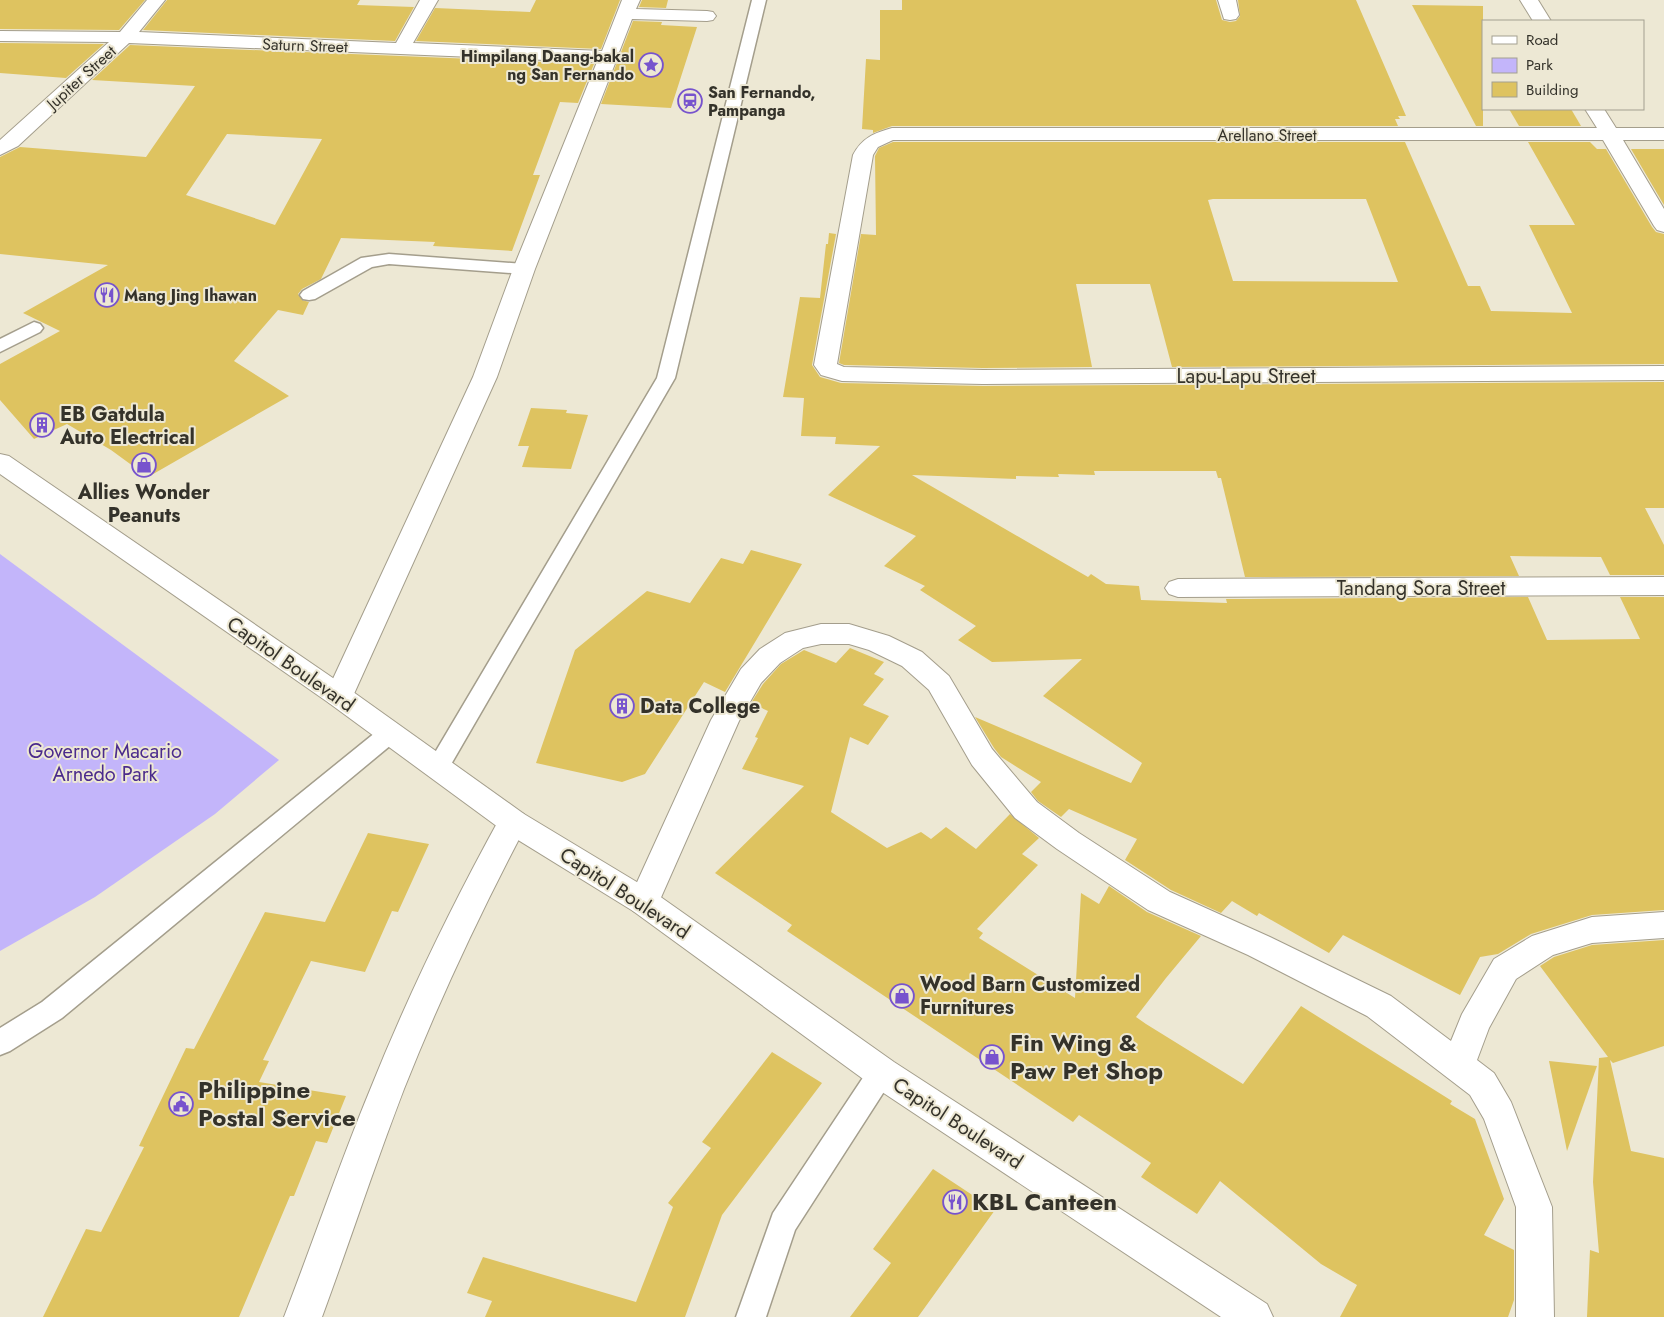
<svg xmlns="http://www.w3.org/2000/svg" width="1664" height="1317" font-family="Jost,sans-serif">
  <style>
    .green { fill: #c3b5fa }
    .building { fill: #dec360; fill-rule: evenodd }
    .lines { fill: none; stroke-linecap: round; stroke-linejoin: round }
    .lane-casing { stroke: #a49e8c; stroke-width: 3 }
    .street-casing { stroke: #a49e8c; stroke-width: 2 }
    .secondary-casing { stroke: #a49e8c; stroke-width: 2 }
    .lane { fill: #fff; fill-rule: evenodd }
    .street { fill: #fff; fill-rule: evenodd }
    .secondary { fill: #fff; fill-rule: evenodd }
    .labels { text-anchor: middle; stroke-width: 4; stroke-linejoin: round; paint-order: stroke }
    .far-street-label { font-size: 16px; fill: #34322a; stroke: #ede8d4 }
    .far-poi-label { font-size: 16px; font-weight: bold; fill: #34322a; stroke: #ede8d4; text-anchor: start }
    .street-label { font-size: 20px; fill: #34322a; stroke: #ede8d4 }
    .poi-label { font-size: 20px; font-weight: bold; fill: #34322a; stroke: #ede8d4; text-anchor: start }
    .park-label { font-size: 20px; fill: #4b2b8c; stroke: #ede8d4 }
    .near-poi-label { font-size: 24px; font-weight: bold; fill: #34322a; stroke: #ede8d4; text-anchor: start }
  </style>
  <rect width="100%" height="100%" fill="#ede8d4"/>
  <path class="green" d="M0 554 279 760 215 814 95 897 0 951Z"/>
  <g class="building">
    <path d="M0 0H145L119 30 0 29Z"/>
    <path d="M167 0H360L357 5 414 7 395 41 143 30Z"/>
    <path d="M536 0H620L601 49 416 41 435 8 530 12Z"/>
    <path d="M642 0H668L666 8 639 7Z"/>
    <path d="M902 0H1216L1222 20 1230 22 1236 21 1240 16 1238 0H1356L1406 116H1398L1400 119H1395L1398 126H892L873 133V130L862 129 866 59 880 60V10H902Z"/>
    <path d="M1412 5 1483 6V126H1476Z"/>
    <path d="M633 21 662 22 661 25 697 27 671 108 601 104Z"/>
    <path d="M0 43 104 44 66 78 0 73Z"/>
    <path d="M130 45 594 64 578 103 560 102 533 175H540L512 251 433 246 435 242 341 238 321 279 302 289 298 294 302 300 309 302 303 315 278 310 234 361 289 396 148 477 111 450 67 424 34 439 0 400V364L60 331 23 313 108 265 0 254V157L20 147 146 157 195 86 92 80ZM227 134 322 139 275 225 186 195Z"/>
    <path d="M1509 109H1571L1581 126H1519Z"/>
    <path d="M893 142H1405L1468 286H1480L1491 311 1572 313 1529 225H1575L1528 142H1590L1597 149H1606L1652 227 1656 232 1664 234V364L1172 367 1150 284H1076L1092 367 983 368 844 365 839 363 861 234 876 235 875 156 879 148ZM1213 199H1366L1398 282 1233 281 1208 200Z"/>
    <path d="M1631 149H1664V205Z"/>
    <path d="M829 233 836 234 812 365 820 377 841 383 983 386 1664 382V508H1645L1664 545V575H1610L1601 557 1510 556 1519 576 1245 577 1221 478H1218L1216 471H1094L1095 475 1058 474 1059 477 1016 476V479L912 475 1088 577 1091 574 1106 584 1139 586 1141 600 1227 603 1226 599H1250L1528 597 1547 640 1640 639 1620 597H1664V910L1592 915 1531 934 1498 954 1480 957 1460 995 1343 935 1329 953 1259 913 1257 916 1232 901 1221 913 1171 890 1125 860 1137 839 1069 809 1061 817 1038 801 1031 792 1041 782 1001 757 994 748 975 717 1131 783 1142 763 1043 696 1082 659 992 662 958 640 976 626 920 590 925 586 884 566 916 536 828 495 880 446 835 444 836 437 801 436 804 398 783 397 800 297 820 298 826 244H828Z"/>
    <path d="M531 408 567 410 566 413 588 415 571 469 522 467 529 446H518Z"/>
    <path d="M751 550 802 564 725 692 704 682 645 774 622 782 536 763 575 650 647 591 690 603 721 558 743 564Z"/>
    <path d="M850 648 884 662 874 674 884 679 863 705 889 716 868 745 850 737 831 812 887 848 921 832 931 839 946 827 976 849 1010 814 1039 838 1022 854 1038 865 977 929 983 933 979 938 1075 998 1081 893 1099 904 1109 886 1147 912 1201 936 1166 978 1136 1017 1146 1024 1243 1084 1301 1006 1452 1101 1450 1104 1475 1119 1504 1199 1484 1235 1514 1250V1300L1508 1317H1340L1357 1285 1321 1264 1220 1181 1197 1214 1141 1177 1151 1163 1079 1115 1073 1122 787 931 792 925 715 873 804 786 742 769 758 738 755 737 768 711 751 703 763 684 781 664 804 650 836 663Z"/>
    <path d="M368 833 429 844 398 912 392 911 365 972 311 961 263 1060 269 1061 259 1082 346 1096 327 1143 316 1141 294 1196H290L239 1317H43L86 1229 101 1232 144 1147 139 1146 186 1048 194 1049 265 912 325 922Z"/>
    <path d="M1664 940V1046L1613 1063 1610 1060 1631 1151 1664 1158V1317H1587L1590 1250 1599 1253 1593 1182 1599 1058 1608 1057 1540 966 1554 957 1592 945Z"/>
    <path d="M772 1052 822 1083 722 1215 685 1317H485L492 1301 467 1293 483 1257 636 1302 673 1207 668 1203 711 1148 702 1142Z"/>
    <path d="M1549 1061 1597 1066 1567 1151Z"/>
    <path d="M933 1169 995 1210 918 1317H850L891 1263 873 1249Z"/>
  </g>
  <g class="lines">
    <g class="lane-casing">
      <g id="lane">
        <path d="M752 0H766L675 378 446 773 438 776 430 773 426 767 430 761 657 378Z"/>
        <path d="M389 254 524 264 530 265 533 269 530 273 524 274 389 264 372 267 315 299 309 300 303 299 300 295 303 291 361 258Z"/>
        <path d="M34 322 40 324 43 328 40 332 0 352V339Z"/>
        <path d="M389 725 397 728 401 734 397 740 62 1018 10 1051 0 1055V1028L42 1002 381 728Z"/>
        <path d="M882 1061 892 1064 896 1073 795 1230 766 1317H736L773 1213 872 1064Z"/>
      </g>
    </g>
    <g class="street-casing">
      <g id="street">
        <path d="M147 0H165L139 32 396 43 420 0H438L413 43 602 51 622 0H640L636 9 707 11 713 12 716 16 713 20 707 21 632 19 618 55 619 57 616 61 535 269 497 377 353 696 349 703 339 706 329 703 325 696 473 377 513 269 597 62 129 43 18 146 0 155V140L109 42 0 41V31L120 32Z"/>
        <path d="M1218 0H1236L1239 15 1236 19 1230 20 1224 19Z"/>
        <path d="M1520 0H1538L1551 21H1533Z"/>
        <path d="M1585 109H1604L1616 128H1664V140H1623L1664 209V232L1657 230 1654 226 1603 140H893L878 147 873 155 837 364 844 367 983 370 1664 366V380L983 384 842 381 821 375 814 365 853 155C862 138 874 133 892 128H1597Z"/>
        <path d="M1664 577V595L1178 597 1169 594 1165 588 1169 582 1178 579Z"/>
        <path d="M821 624H849L889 636 922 652 949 676 992 749 1037 802 1079 833 1170 892 1270 937 1391 996 1451 1041 1462 1014 1494 959 1532 936 1592 917 1664 912V938L1592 943 1553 955 1516 979 1489 1028 1477 1060 1494 1073 1511 1102 1552 1207 1554 1317H1516V1207L1484 1119 1470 1095 1367 1016 1248 955 1148 910 1057 849 1015 818 972 765 929 690 902 666 869 650 849 644H821L803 648 780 663 761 683 739 721 655 911 644 915 633 911 628 902 711 720 741 669 760 649 785 633Z"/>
        <path d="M513 810 524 814 528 822C482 909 440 998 404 1089 375 1164 350 1241 322 1317H284C313 1242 339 1165 370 1090 408 995 453 903 502 814Z"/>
      </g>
    </g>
    <g class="secondary-casing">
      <path id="secondary" d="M0 454 9 456 349 689 524 814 655 893 894 1062 1267 1304 1273 1317H1221L870 1084 633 911 502 830 329 703 0 474Z"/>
    </g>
    <use href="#lane" class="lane"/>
    <use href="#street" class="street"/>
    <use href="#secondary" class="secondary"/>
  </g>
  <defs>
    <g id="sight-ring" transform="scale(1.25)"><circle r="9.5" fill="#ede8d4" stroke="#7753cd" stroke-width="1.5"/><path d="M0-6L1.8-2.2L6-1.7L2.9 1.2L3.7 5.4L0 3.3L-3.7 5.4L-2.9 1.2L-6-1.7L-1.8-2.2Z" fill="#7753cd"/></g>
    <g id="station-ring" transform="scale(1.25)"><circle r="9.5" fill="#ede8d4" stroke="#7753cd" stroke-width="1.5"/><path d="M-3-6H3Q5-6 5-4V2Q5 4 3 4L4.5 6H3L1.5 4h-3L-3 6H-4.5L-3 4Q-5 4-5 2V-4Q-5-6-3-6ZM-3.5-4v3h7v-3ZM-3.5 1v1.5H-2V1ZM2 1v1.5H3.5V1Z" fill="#7753cd"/></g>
    <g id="restaurant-ring" transform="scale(1.25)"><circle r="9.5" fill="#ede8d4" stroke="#7753cd" stroke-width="1.5"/><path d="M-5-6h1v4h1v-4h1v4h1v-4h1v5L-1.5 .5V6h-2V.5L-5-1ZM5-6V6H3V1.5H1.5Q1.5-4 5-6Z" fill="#7753cd"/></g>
    <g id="building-ring" transform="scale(1.25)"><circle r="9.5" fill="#ede8d4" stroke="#7753cd" stroke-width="1.5"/><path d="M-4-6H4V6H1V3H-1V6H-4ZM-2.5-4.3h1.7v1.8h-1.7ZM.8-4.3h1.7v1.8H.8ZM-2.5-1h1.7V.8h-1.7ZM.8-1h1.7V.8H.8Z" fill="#7753cd"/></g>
    <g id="shop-ring" transform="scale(1.25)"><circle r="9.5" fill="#ede8d4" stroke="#7753cd" stroke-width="1.5"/><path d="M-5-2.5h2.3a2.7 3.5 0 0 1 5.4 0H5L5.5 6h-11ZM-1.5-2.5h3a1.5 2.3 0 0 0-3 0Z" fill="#7753cd"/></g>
    <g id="civic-ring" transform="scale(1.25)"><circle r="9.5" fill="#ede8d4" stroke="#7753cd" stroke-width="1.5"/><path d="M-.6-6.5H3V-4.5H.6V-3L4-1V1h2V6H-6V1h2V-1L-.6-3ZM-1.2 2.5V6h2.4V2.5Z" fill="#7753cd"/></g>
  </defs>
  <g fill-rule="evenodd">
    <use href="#sight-ring" x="651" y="65"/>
    <use href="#station-ring" x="690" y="101"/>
    <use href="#restaurant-ring" x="107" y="295"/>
    <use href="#building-ring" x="42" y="425"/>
    <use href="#shop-ring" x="144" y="465"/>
    <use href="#building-ring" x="622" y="706"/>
    <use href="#shop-ring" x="902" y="996"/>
    <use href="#shop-ring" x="992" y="1057"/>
    <use href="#civic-ring" x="181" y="1104"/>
    <use href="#restaurant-ring" x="955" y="1202"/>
  </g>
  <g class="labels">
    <g class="far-street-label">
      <text transform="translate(305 45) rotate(2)" y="6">Saturn Street</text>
      <text transform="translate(81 77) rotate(-42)" y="6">Jupiter Street</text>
      <text x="1267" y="141">Arellano Street</text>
    </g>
    <g class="far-poi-label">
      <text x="634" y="62" text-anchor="end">Himpilang Daang-bakal<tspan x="634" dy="18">ng San Fernando</tspan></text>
      <text x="708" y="98">San Fernando,<tspan x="708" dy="18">Pampanga</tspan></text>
      <text x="124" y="301">Mang Jing Ihawan</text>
    </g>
    <g class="street-label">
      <text x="1246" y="383">Lapu-Lapu Street</text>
      <text x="1421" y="595">Tandang Sora Street</text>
      <text transform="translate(291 664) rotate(35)" y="7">Capitol Boulevard</text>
      <text transform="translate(625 893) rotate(33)" y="7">Capitol Boulevard</text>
      <text transform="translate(958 1123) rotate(33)" y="7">Capitol Boulevard</text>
    </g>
    <g class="poi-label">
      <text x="60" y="421">EB Gatdula<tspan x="60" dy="23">Auto Electrical</tspan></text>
      <text x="144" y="499" text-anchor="middle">Allies Wonder<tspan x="144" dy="23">Peanuts</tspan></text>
      <text x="640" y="713">Data College</text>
      <text x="920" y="991">Wood Barn Customized<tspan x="920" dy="23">Furnitures</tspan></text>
    </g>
    <g class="park-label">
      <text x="105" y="758">Governor Macario<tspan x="105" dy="23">Arnedo Park</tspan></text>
    </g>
    <g class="near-poi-label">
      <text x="1010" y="1051">Fin Wing &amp;<tspan x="1010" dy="28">Paw Pet Shop</tspan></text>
      <text x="198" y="1098">Philippine<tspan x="198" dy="28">Postal Service</tspan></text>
      <text x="972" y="1210">KBL Canteen</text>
    </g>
  </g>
  <rect x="1482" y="20" width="162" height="90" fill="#ede8d4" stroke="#a39f90"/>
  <rect x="1492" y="36" width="25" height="8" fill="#ffffff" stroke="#a39f90"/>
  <text x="1526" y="45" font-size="15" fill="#34322a">Road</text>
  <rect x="1492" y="58" width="25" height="15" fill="#c3b5fa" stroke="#a39f90"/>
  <text x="1526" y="70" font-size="15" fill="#34322a">Park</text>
  <rect x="1492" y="82" width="25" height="15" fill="#dec360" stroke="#a39f90"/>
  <text x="1526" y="95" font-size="15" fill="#34322a">Building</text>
</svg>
